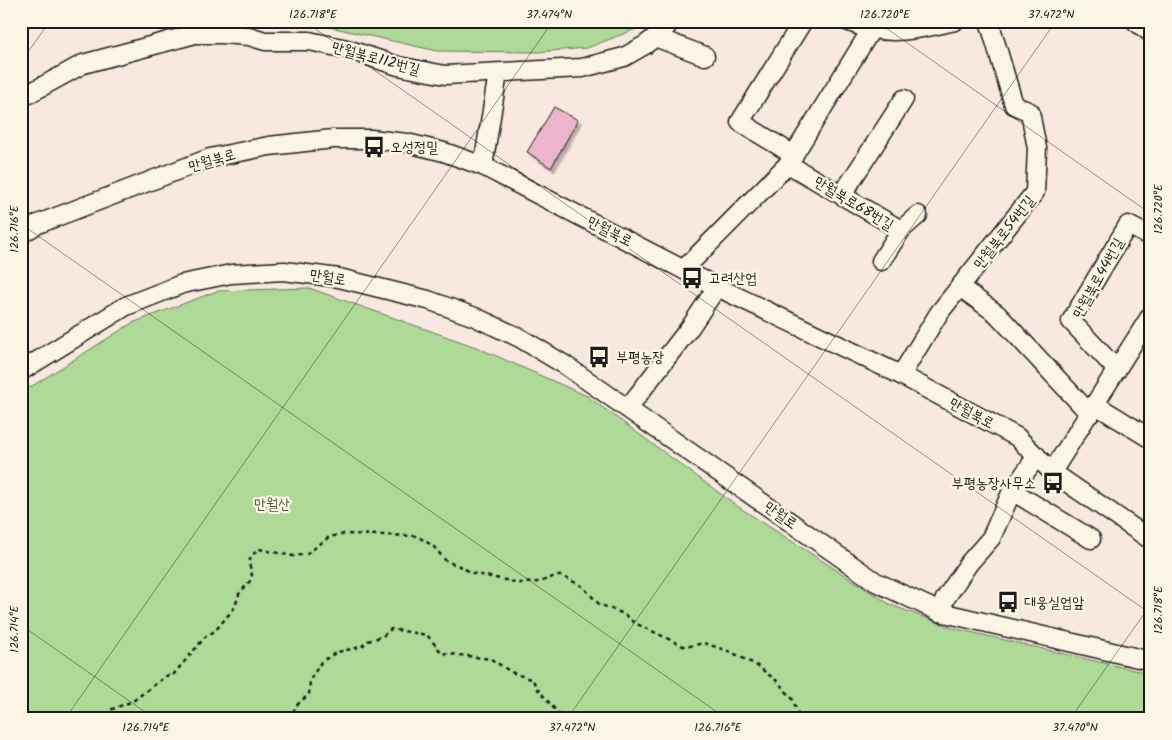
<svg xmlns="http://www.w3.org/2000/svg" width="1172" height="740" font-family="Kalam,'Poor Story',sans-serif">
  <style>
    .green { fill: #aed997; stroke: #657a5a }
    .building { fill: #ecb5cb; stroke: #1c1c1c; filter: url(#shadow) }
    .lines { fill: none; stroke-linecap: round; stroke-linejoin: round }
    .minor-casing { stroke: #1c1c1c; stroke-width: 21 }
    .path { stroke: #1c1c1c; stroke-width: 2.5; stroke-dasharray: 4 4; stroke-linecap: butt }
    .minor { stroke: #fcf5e5; stroke-width: 18 }
    .ticks { fill: none; stroke: #1c1c1c; stroke-width: 1; stroke-opacity: 0.45 }
    .labels { text-anchor: middle; stroke-width: 4.5; stroke-linejoin: round; paint-order: stroke }
    .street-label { font-size: 15px; fill: #1c1c1c; stroke: #fcf5e5 }
    .poi-label { font-size: 15px; fill: #1c1c1c; stroke: #fcf5e5; text-anchor: start }
    .park-label { font-size: 15px; fill: #485541; stroke: #fcf5e5 }
    .neatline { fill: none; stroke: #1c1c1c; stroke-width: 2 }
    .ticks-label { font-size: 12px; text-anchor: middle; fill: #1c1c1c }
  </style>
  <defs>
    <filter id="shadow"><feDropShadow dx="3.5" dy="3.5" stdDeviation="1" flood-color="#0004"/></filter>
  </defs>
  <rect width="100%" height="100%" fill="#f9e8e0"/>
  <filter id="ink" filterUnits="userSpaceOnUse"><feTurbulence type="fractalNoise" baseFrequency=".02" numOctaves="2"/><feDisplacementMap in="SourceGraphic" scale="10" xChannelSelector="R" yChannelSelector="G"/><feConvolveMatrix kernelMatrix="1 2 1 2 8 2 1 2 1" color-interpolation-filters="sRGB"/></filter>
  <g filter="url(#ink)">
    <g class="green">
      <path d="M303 21H645L641 27 587 48 538 52 437 51Z"/>
      <path d="M309 288 476 347 587 396 740 508 891 605 953 628 1151 674V719H21V393L132 323 217 291Z"/>
    </g>
    <path class="building" d="M554 107 578 120 551 168 527 152Z"/>
    <g class="lines">
      <g class="minor-casing">
        <g id="minor">
          <path d="M847 21C886 38 916 30 955 21"/>
          <path d="M1135 21 1151 33"/>
          <path d="M655 37 705 56"/>
          <path d="M21 98 83 64 195 34H222L249 36 265 41H309L347 49 398 66 445 75 582 68 624 57 645 45 663 31 671 21"/>
          <path d="M794 155 740 122 803 21"/>
          <path d="M788 164 901 230"/>
          <path d="M483 166 498 73"/>
          <path d="M842 195 904 99"/>
          <path d="M21 234 38 224 210 158 269 146 333 139H371L407 143 444 152 483 166 717 287 901 375 1017 437 1052 472 1151 540"/>
          <path d="M881 261 901 230 918 215"/>
          <path d="M684 269 788 164 871 30"/>
          <path d="M960 287 997 314 1090 414"/>
          <path d="M1117 370 1071 321 1128 225 1151 237"/>
          <path d="M21 371 126 306 182 284 231 274 284 271 339 278 428 300 475 317 520 338 565 365 876 582 940 612 1151 661"/>
          <path d="M901 375 939 313 1035 192 1037 148 1030 112 1014 105 989 21"/>
          <path d="M1096 405 1151 439"/>
          <path d="M628 408 691 326 717 287"/>
          <path d="M1052 472 1151 315"/>
          <path d="M1012 491 1091 539"/>
          <path d="M940 612 945 599 969 563 991 538 1012 491 1037 456"/>
        </g>
      </g>
      <g class="path">
        <path d="M99 719 107 715 110 710 133 701 166 676 173 675 206 636 215 631 235 607 239 594 250 581 252 575 249 563 251 556 259 549 293 556 307 554 329 537 344 534 417 536 433 546 446 561 462 567 471 573 520 583 540 582 555 576H562L582 586 599 604 624 614 633 622 685 647 704 643 731 652 756 665 777 681 792 698 800 719"/>
        <path d="M289 719 297 705 309 694 310 680 321 662 337 652 361 647 368 641 383 636 391 629 427 635 442 653 491 659 511 672 533 680 536 687 563 719"/>
      </g>
      <use href="#minor" class="minor"/>
    </g>
  </g>
  <path class="ticks" d="M304 21 1151 614M876 21 1151 214M21 62 50 21M21 224 727 719M21 625 155 719M65 719 553 21M567 719 1056 21M1070 719 1151 604"/>
  <defs>
    <g id="bus-bare" transform="scale(1.725)"><path d="M-5-6H5V4H4V6H2V4H-2V6H-4V4H-5ZM-3.5-4V0h7V-4ZM-3.5 1.2v1.5H-2V1.2ZM2 1.2v1.5H3.5V1.2Z" fill="#1c1c1c" stroke="#fcf5e5" stroke-width="2.5" paint-order="stroke"/></g>
  </defs>
  <g fill-rule="evenodd">
    <use href="#bus-bare" x="374" y="147"/>
    <use href="#bus-bare" x="692" y="278"/>
    <use href="#bus-bare" x="599" y="357"/>
    <use href="#bus-bare" x="1053" y="483"/>
    <use href="#bus-bare" x="1008" y="602"/>
  </g>
  <g class="labels">
    <g class="street-label">
      <text transform="translate(376 58) rotate(15)" y="5">만월북로112번길</text>
      <text transform="translate(212 160) rotate(-16)" y="5">만월북로</text>
      <text transform="translate(854 203) rotate(31)" y="5">만월북로68번길</text>
      <text transform="translate(610 231) rotate(27)" y="5">만월북로</text>
      <text transform="translate(1004 232) rotate(-52)" y="5">만월북로54번길</text>
      <text transform="translate(328 277) rotate(9)" y="5">만월로</text>
      <text transform="translate(1098 278) rotate(-61)" y="5">만월북로44번길</text>
      <text transform="translate(972 413) rotate(28)" y="5">만월북로</text>
      <text transform="translate(781 515) rotate(35)" y="5">만월로</text>
    </g>
    <g class="poi-label">
      <text x="390" y="152">오성정밀</text>
      <text x="709" y="283">고려산업</text>
      <text x="616" y="362">부평농장</text>
      <text x="1036" y="488" text-anchor="end">부평농장사무소</text>
      <text x="1024" y="607">대웅실업앞</text>
    </g>
    <g class="park-label">
      <text x="272" y="509">만월산</text>
    </g>
  </g>
  <rect width="1172" height="740" fill="none" stroke="#fcf5e5" stroke-width="55"/>
  <rect x="28" y="28" width="1116" height="684" class="neatline"/>
  <g class="ticks-label">
    <text x="313" y="18">126.718°E</text>
    <text x="549" y="18">37.474°N</text>
    <text x="885" y="18">126.720°E</text>
    <text x="1051" y="18">37.472°N</text>
    <text transform="translate(1158 209) rotate(-90)" y="4">126.720°E</text>
    <text transform="translate(14 229) rotate(-90)" y="4">126.716°E</text>
    <text transform="translate(1158 610) rotate(-90)" y="4">126.718°E</text>
    <text transform="translate(14 629) rotate(-90)" y="4">126.714°E</text>
    <text x="146" y="731">126.714°E</text>
    <text x="572" y="731">37.472°N</text>
    <text x="718" y="731">126.716°E</text>
    <text x="1075" y="731">37.470°N</text>
  </g>
</svg>
